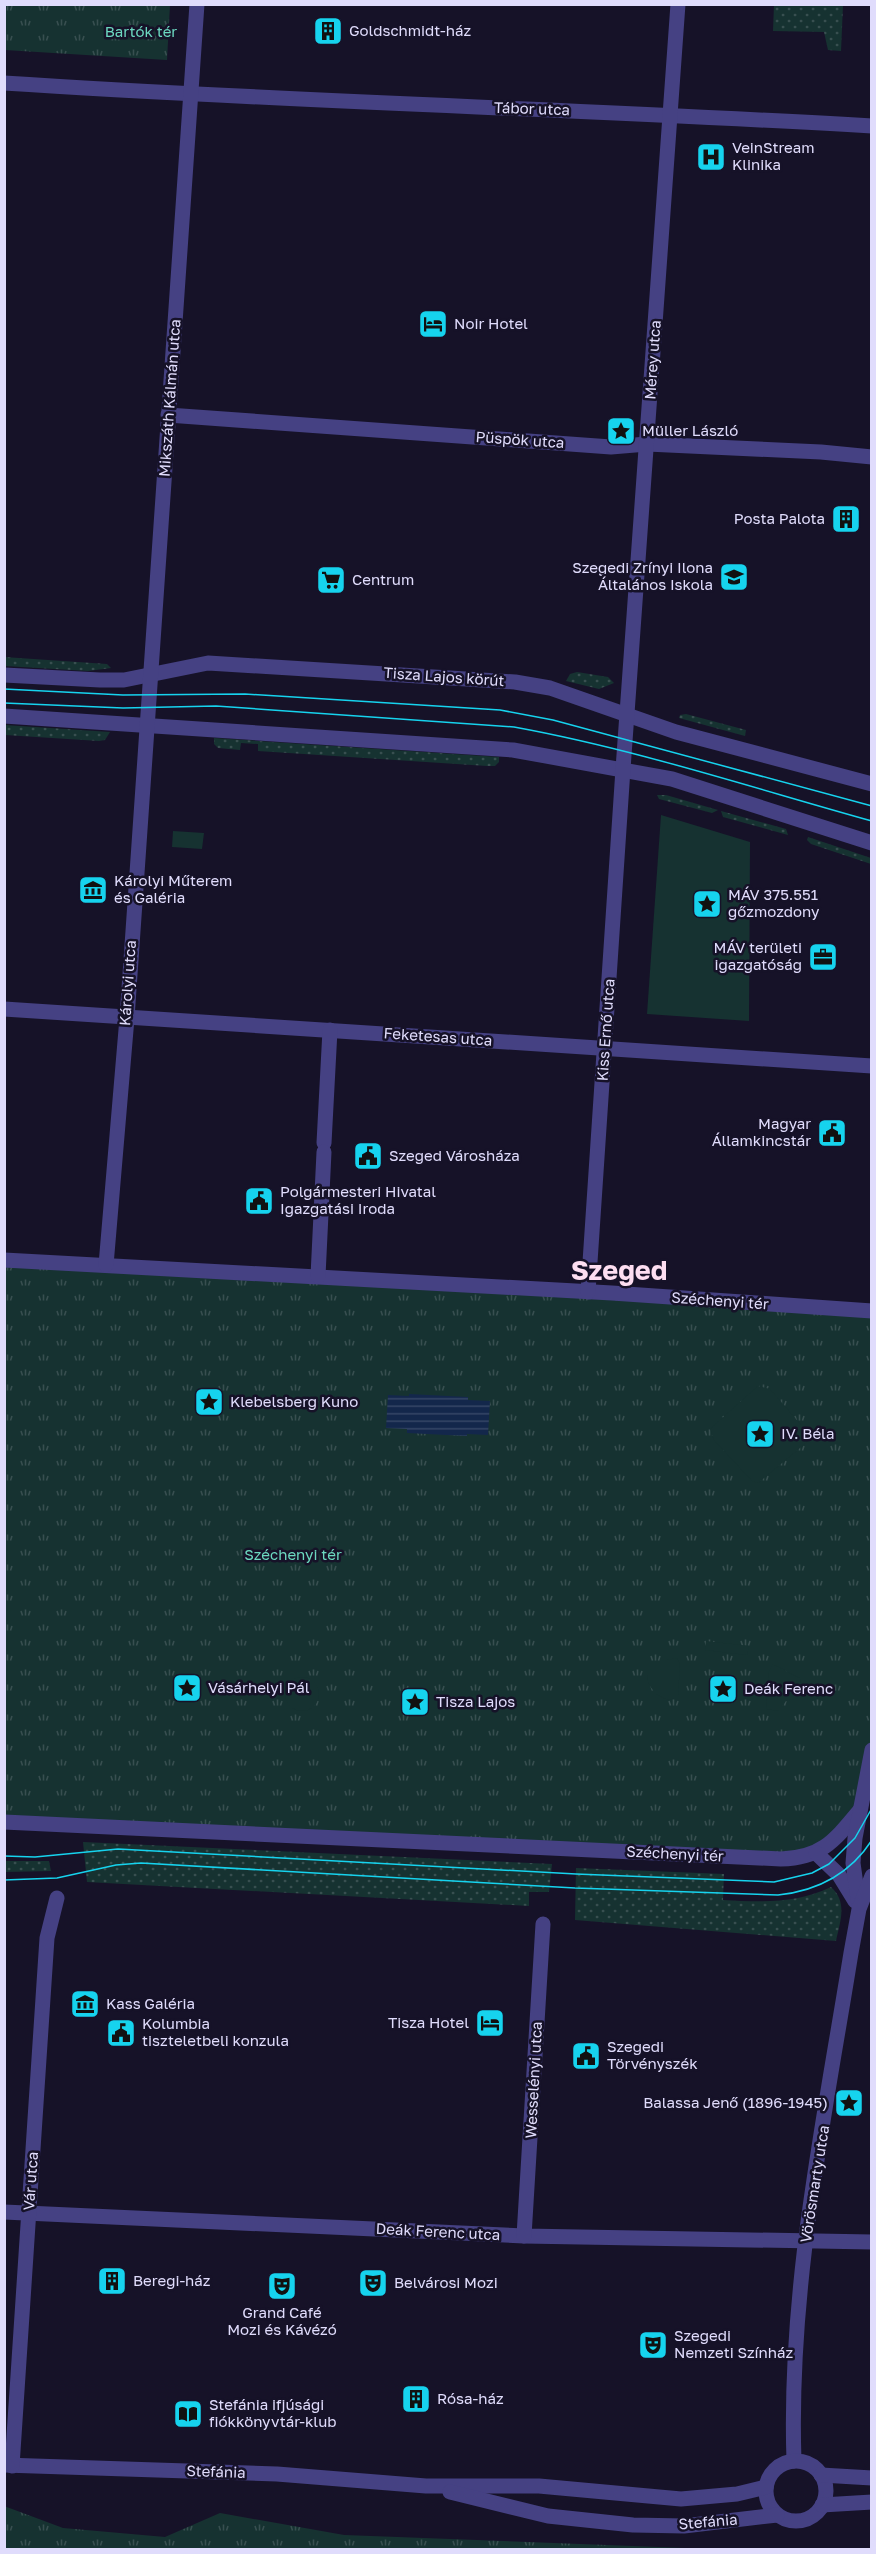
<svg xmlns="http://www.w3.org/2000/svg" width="876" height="2554" font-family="'Golos Text',sans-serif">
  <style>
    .grass { fill: url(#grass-dots) }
    .park { fill: url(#park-tufts) }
    .garden { fill: #163231 }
    .water { fill: url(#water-rules) }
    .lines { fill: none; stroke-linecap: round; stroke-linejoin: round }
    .minor { stroke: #454183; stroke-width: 15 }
    .tram { stroke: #16d3ee; stroke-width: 1.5 }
    .labels { text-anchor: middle; stroke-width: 5; stroke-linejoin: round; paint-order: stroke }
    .poi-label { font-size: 15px; fill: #e0dcfc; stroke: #161228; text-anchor: start }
    .park-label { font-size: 15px; fill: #6cd8c0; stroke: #161228 }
    .street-label { font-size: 15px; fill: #e0dcfc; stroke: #161228 }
    .town-label { font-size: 27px; font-weight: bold; fill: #fddef1; stroke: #161228 }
  </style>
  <defs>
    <pattern id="grass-dots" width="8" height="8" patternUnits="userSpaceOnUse" patternTransform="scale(1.5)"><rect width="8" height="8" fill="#163231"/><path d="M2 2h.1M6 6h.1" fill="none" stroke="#384f50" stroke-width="1.8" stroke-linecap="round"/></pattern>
    <pattern id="park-tufts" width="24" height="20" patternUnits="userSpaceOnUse" patternTransform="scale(1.5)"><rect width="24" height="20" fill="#163231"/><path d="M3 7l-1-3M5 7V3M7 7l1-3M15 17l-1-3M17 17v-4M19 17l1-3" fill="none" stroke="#384f50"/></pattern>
    <pattern id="water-rules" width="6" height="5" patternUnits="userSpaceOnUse" patternTransform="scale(1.5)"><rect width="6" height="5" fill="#13274b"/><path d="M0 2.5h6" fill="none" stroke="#354666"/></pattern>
  </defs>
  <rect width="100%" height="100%" fill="#161228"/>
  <g class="grass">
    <path d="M774 5H843L841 51 828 50 824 32 773 31Z"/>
    <path d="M4 657 107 664 111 668 88 671 5 666Z"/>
    <path d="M577 672 608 677 614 683 599 689 566 681 570 674Z"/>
    <path d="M686 714 746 730 745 736 679 718 680 715Z"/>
    <path d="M5 725 110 732 105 740 99 741 5 735Z"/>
    <path d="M214 738 499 757V762L495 766H487L258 751V744L241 743 240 750 218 748 214 744Z"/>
    <path d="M657 795H666L718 810 712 813 659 799Z"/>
    <path d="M721 811 786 829 788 835 723 817Z"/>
    <path d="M808 837 871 858V864L811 844 807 840Z"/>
    <path d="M83 1842 552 1864 549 1892H529V1906L87 1882Z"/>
    <path d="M4 1861H49L51 1871 5 1872Z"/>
    <path d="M576 1868 724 1874 723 1900C761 1902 796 1904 831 1887 848 1902 840 1922 836 1941L575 1920Z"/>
  </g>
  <g class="park">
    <path d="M4 5H170L167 60 5 50Z"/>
    <path d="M5 1260 871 1311V1750L860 1810 802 1858 5 1822Z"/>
    <path d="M4 2506 63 2528 165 2537 220 2513 344 2535 711 2549H5Z"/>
  </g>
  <g class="garden">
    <path d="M661 815 750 842 749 1021 647 1014Z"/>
    <path d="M173 831 204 833 202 849 172 847Z"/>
    <path d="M758 1386 770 1389 808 1433 806 1443 758 1483 752 1481 714 1440 710 1429Z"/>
    <path d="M706 1641 749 1646 747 1655 705 1650Z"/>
    <path d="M677 1658 680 1664 678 1696 670 1700C658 1698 647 1687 647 1675L667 1660Z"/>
    <path d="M773 1664 801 1679 797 1698 786 1701 778 1711 766 1709 769 1671Z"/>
    <circle cx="302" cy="1694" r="17"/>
  </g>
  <path class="water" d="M409 1394 468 1397V1400L490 1401 488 1435 467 1434V1436L407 1433V1429L386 1428 388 1395 409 1396Z"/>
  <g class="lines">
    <g class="minor">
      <path d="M4 83C293 102 583 109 872 126"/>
      <path d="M168 415 611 447 647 444 821 452 872 457"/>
      <path d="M4 675 100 680H124L208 663 515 682 550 688 676 732 872 784"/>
      <path d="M4 716 513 750 672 779 872 843"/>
      <path d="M4 1009 872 1066"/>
      <path d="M324 1143 330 1030"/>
      <path d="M4 1260 612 1293 872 1311"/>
      <path d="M106 1265 127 1018 197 4"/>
      <path d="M318 1276 324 1152"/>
      <path d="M588 1292 623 769 678 4"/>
      <path d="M4 1822 781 1859C822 1858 835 1840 860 1810"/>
      <path d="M816 1853 839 1875 855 1901"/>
      <path d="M859 1906 853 1863 855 1838 872 1750"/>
      <path d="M4 2212 524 2236 872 2242"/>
      <path d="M524 2236 543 1924"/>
      <path d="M794 2461C788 2290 824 2121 851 1953L859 1909 872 1876"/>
      <circle cx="796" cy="2491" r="30"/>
      <path d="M4 2465 277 2474 426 2486H539L681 2499 737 2494 766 2487"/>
      <path d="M12 2466 47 1938 57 1898"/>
      <path d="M821 2475 872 2478"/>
      <path d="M450 2492 548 2516 633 2525 684 2526 777 2515"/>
      <path d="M822 2505 872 2502"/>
    </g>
    <g class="tram">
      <path d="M4 689 123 695 245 694 500 710 553 720 872 806"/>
      <path d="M4 703 123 708 216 706 514 727C635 749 753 788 872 821"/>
      <path d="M4 1856 35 1857 118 1849 576 1874 774 1882 812 1873 829 1864 855 1838 872 1808"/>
      <path d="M4 1880 57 1878 116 1865 141 1863 575 1888 778 1895C817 1891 850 1874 872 1840"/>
    </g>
  </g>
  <defs>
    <g id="building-square" transform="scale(1.5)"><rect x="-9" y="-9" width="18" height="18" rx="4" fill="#16d3ee" stroke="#161228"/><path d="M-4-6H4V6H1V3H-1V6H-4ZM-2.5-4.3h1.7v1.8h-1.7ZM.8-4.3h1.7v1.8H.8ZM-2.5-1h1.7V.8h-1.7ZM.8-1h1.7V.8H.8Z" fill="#111"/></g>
    <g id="hospital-square" transform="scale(1.5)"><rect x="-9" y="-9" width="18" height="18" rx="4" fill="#16d3ee" stroke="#161228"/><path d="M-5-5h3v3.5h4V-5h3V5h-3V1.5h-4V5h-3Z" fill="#111"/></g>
    <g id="hotel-square" transform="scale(1.5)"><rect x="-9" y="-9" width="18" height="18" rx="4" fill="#16d3ee" stroke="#161228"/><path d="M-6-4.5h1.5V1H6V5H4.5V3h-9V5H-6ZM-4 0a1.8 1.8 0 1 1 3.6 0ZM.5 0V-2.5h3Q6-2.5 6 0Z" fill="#111"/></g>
    <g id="sight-square" transform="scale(1.5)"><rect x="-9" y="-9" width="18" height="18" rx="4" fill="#16d3ee" stroke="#161228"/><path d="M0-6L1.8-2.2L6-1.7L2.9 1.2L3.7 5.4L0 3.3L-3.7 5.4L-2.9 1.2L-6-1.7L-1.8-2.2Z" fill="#111"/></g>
    <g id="school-square" transform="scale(1.5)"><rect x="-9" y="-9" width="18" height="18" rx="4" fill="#16d3ee" stroke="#161228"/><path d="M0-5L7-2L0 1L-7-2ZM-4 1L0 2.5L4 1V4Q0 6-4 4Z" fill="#111"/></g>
    <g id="supermarket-square" transform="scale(1.5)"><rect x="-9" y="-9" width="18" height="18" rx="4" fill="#16d3ee" stroke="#161228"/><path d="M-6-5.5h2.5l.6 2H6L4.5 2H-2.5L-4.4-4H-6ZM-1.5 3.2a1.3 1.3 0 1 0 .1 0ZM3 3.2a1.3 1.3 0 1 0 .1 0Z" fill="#111"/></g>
    <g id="museum-square" transform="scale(1.5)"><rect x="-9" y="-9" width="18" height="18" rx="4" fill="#16d3ee" stroke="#161228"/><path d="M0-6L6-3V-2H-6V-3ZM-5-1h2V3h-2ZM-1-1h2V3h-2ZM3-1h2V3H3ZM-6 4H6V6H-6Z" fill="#111"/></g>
    <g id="office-square" transform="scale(1.5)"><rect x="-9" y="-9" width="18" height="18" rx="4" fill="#16d3ee" stroke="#161228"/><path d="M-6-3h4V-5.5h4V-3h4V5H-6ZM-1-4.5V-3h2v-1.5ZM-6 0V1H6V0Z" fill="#111"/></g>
    <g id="civic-square" transform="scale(1.5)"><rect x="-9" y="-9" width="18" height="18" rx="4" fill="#16d3ee" stroke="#161228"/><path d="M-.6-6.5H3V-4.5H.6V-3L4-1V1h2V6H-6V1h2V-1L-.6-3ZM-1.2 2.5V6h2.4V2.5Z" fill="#111"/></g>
    <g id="theatre-square" transform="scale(1.5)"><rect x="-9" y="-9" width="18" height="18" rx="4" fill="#16d3ee" stroke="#161228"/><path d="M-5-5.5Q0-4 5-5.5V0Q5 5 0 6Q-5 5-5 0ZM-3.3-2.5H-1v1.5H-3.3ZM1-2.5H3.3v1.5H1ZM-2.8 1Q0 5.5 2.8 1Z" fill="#111"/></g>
    <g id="library-square" transform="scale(1.5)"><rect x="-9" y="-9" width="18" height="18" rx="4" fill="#16d3ee" stroke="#161228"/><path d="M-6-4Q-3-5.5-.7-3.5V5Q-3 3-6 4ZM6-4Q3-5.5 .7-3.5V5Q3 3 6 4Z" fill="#111"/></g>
  </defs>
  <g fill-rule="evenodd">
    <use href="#building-square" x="328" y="31"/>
    <use href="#hospital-square" x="711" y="157"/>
    <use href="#hotel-square" x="433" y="324"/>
    <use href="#sight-square" x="621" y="431"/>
    <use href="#building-square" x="846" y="519"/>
    <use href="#school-square" x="734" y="577"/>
    <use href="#supermarket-square" x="331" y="580"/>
    <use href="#museum-square" x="93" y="890"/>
    <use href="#sight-square" x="707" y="904"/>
    <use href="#office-square" x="823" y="957"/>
    <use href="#civic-square" x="832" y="1133"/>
    <use href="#civic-square" x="368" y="1156"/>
    <use href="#civic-square" x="259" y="1201"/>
    <use href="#sight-square" x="209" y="1402"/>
    <use href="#sight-square" x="760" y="1434"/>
    <use href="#sight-square" x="187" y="1688"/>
    <use href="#sight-square" x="723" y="1689"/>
    <use href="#sight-square" x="415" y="1702"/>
    <use href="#museum-square" x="85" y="2004"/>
    <use href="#hotel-square" x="490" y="2023"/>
    <use href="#civic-square" x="121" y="2033"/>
    <use href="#civic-square" x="586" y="2056"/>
    <use href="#sight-square" x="849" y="2103"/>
    <use href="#building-square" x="112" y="2281"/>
    <use href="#theatre-square" x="373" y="2283"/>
    <use href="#theatre-square" x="282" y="2286"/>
    <use href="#theatre-square" x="653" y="2345"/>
    <use href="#building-square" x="416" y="2399"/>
    <use href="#library-square" x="188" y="2414"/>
  </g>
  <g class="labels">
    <g class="poi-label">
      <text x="349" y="36">Goldschmidt-ház</text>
      <text x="732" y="153">VeinStream<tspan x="732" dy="17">Klinika</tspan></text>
      <text x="454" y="329">Noir Hotel</text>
      <text x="642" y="436">Müller László</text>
      <text x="825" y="524" text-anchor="end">Posta Palota</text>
      <text x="713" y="573" text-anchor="end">Szegedi Zrínyi Ilona<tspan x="713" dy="17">Általános Iskola</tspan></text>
      <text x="352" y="585">Centrum</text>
      <text x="114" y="886">Károlyi Műterem<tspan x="114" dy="17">és Galéria</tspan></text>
      <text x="728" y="900">MÁV 375.551<tspan x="728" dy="17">gőzmozdony</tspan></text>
      <text x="802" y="953" text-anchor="end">MÁV területi<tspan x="802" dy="17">igazgatóság</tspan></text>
      <text x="811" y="1129" text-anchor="end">Magyar<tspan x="811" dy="17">Államkincstár</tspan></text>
      <text x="389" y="1161">Szeged Városháza</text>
      <text x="280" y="1197">Polgármesteri Hivatal<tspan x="280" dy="17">Igazgatási Iroda</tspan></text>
      <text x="230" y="1407">Klebelsberg Kuno</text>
      <text x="781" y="1439">IV. Béla</text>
      <text x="208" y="1693">Vásárhelyi Pál</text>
      <text x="744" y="1694">Deák Ferenc</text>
      <text x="436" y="1707">Tisza Lajos</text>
      <text x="106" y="2009">Kass Galéria</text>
      <text x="469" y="2028" text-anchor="end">Tisza Hotel</text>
      <text x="142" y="2029">Kolumbia<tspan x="142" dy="17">tiszteletbeli konzula</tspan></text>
      <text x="607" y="2052">Szegedi<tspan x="607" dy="17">Törvényszék</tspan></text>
      <text x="828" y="2108" text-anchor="end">Balassa Jenő (1896-1945)</text>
      <text x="133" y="2286">Beregi-ház</text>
      <text x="394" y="2288">Belvárosi Mozi</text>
      <text x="282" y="2318" text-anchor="middle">Grand Café<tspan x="282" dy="17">Mozi és Kávézó</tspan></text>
      <text x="674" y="2341">Szegedi<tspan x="674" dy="17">Nemzeti Színház</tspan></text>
      <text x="437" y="2404">Rósa-ház</text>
      <text x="209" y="2410">Stefánia ifjúsági<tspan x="209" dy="17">fiókkönyvtár-klub</tspan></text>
    </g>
    <g class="park-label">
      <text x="141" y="37">Bartók tér</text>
      <text x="293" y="1560">Széchenyi tér</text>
    </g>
    <g class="street-label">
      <text transform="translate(532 109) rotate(2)" y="5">Tábor utca</text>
      <text transform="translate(653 360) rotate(-86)" y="5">Mérey utca</text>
      <text transform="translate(170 398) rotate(-86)" y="5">Mikszáth Kálmán utca</text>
      <text transform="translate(520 440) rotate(4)" y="5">Püspök utca</text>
      <text transform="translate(444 677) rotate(4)" y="5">Tisza Lajos körút</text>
      <text transform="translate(128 983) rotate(-86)" y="5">Károlyi utca</text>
      <text transform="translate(606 1030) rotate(-86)" y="5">Kiss Ernő utca</text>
      <text transform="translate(438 1037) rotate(4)" y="5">Feketesas utca</text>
      <text transform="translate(720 1301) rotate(4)" y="5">Széchenyi tér</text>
      <text transform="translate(675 1854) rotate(3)" y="5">Széchenyi tér</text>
      <text transform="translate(534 2080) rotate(-87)" y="5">Wesselényi utca</text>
      <text transform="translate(31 2181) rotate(-86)" y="5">Vár utca</text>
      <text transform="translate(815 2184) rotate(-81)" y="5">Vörösmarty utca</text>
      <text transform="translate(438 2232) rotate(3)" y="5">Deák Ferenc utca</text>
      <text transform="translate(216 2472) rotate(2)" y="5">Stefánia</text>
      <text transform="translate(708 2522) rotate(-5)" y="5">Stefánia</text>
    </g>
    <g class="town-label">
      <text x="619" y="1280">Szeged</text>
    </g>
  </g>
  <rect width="876" height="2554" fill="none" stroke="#e0dcfc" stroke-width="12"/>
</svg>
